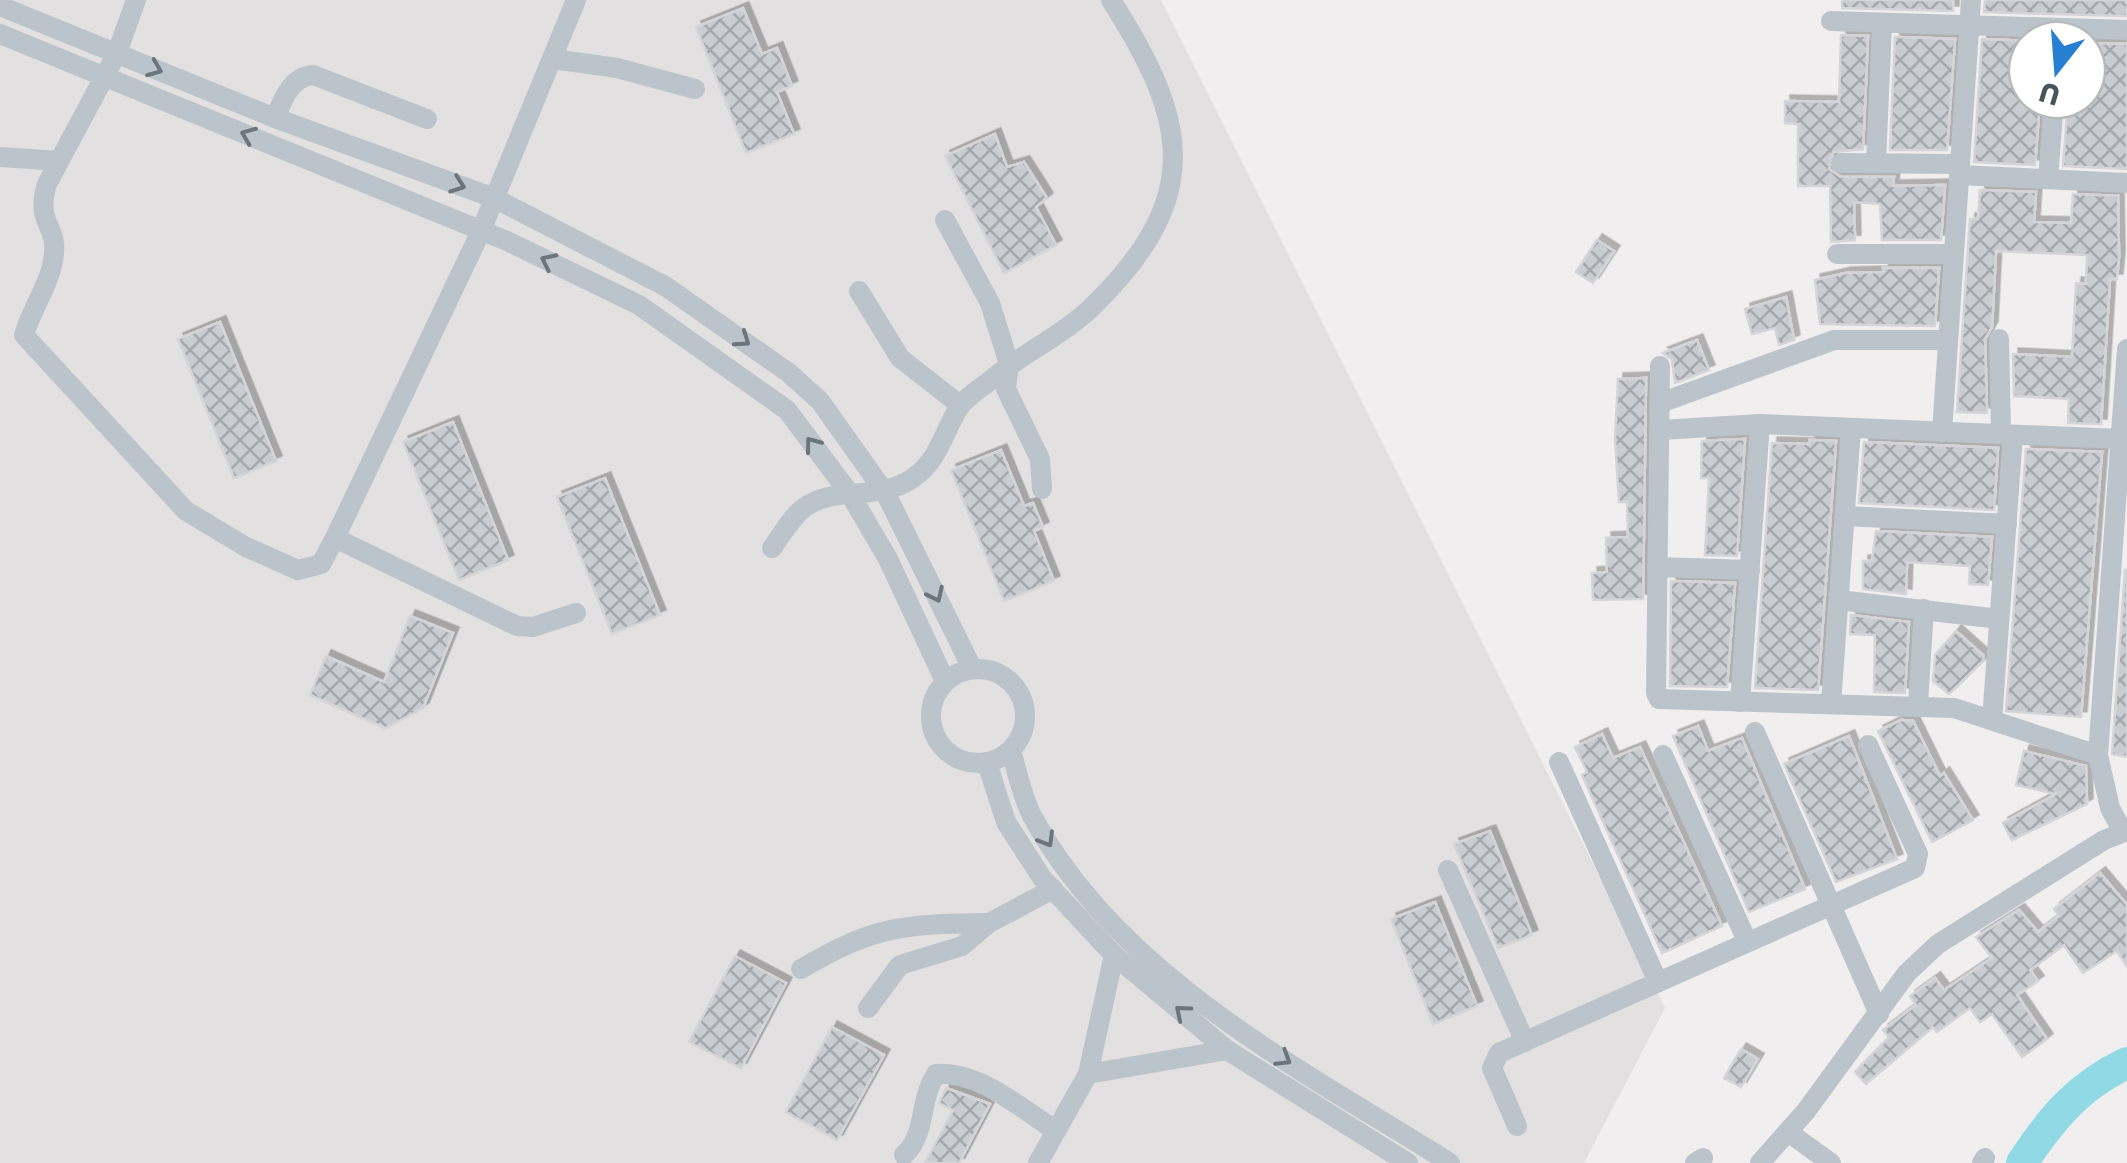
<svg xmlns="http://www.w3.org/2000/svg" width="2127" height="1163" font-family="Poppins,sans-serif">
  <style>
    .education { fill: #e2e0e0 }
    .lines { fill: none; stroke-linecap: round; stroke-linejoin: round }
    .river { stroke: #91dae5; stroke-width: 32 }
    .building { fill: url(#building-cross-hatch); stroke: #d3d5d9; stroke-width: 2.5; filter: url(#shadow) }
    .minor { stroke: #bbc4ca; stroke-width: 20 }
    .oneway { stroke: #6a757c }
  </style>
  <defs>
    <pattern id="building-cross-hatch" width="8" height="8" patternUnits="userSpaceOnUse" patternTransform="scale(2.5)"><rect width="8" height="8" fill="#c9ccd1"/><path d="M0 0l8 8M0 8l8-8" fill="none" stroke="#a5a8ad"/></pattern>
    <filter id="shadow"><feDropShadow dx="5.5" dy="-5.5" stdDeviation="0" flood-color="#0004"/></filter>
  </defs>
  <rect width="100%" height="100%" fill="#f1eeef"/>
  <path class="education" d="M0 0H1161L1665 1008 1584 1163H0Z"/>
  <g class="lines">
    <path class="river" d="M2022 1163C2051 1119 2078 1086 2127 1063"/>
  </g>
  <g class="building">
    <path d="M1842 0H1953V11L1842 8Z"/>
    <path d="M1985 0H2127V16L1984 12Z"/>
    <path d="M743 8 762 54 777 48 792 86 777 92 794 134 746 153 696 27Z"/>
    <path d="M1841 35 1868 36 1863 149 1833 152 1829 169 1841 177H1894L1893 186 1945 185 1941 240H1882L1880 204 1854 202 1855 240 1831 242 1830 186H1798V124L1785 123V101L1839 102Z"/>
    <path d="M1895 37 1955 39 1947 150H1890Z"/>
    <path d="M1982 39 2027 41V100H2040L2035 165 1974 162Z"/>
    <path d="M2087 43 2127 44V169L2063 166 2068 100H2087Z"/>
    <path d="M995 134 1007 167 1024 162 1047 198 1036 207 1056 245 1004 273 945 156Z"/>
    <path d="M1980 190 2036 192 2034 222 2071 223 2073 194 2118 196 2119 256 2117 279H2110L2101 424 2068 423 2069 399 2014 396 2013 354 2072 357 2076 283 2086 284 2087 255 1996 251 1992 327 1985 339 1987 413 1957 412 1970 219H1978Z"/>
    <path d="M1597 240 1614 251 1593 283 1576 272Z"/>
    <path d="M1883 268H1939L1935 326 1820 324 1815 280 1846 273 1884 272Z"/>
    <path d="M1786 297 1794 340 1779 345 1775 328 1752 334 1745 309Z"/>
    <path d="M220 322 276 461 234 478 178 339Z"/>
    <path d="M1697 340 1709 370 1675 383 1672 360 1663 353Z"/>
    <path d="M1646 378 1643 599 1593 600 1592 573 1607 572 1606 538 1628 537 1627 502H1619L1615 439 1618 379Z"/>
    <path d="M453 422 508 560 459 580 403 442Z"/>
    <path d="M1745 439 1737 556 1705 555 1709 478H1701L1702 441Z"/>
    <path d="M1810 440 1836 441 1818 690 1755 688 1772 443 1810 444Z"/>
    <path d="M1864 442 1998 448 1994 510 1859 503Z"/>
    <path d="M2026 449 2102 452 2081 717 2006 711Z"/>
    <path d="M1001 450 1024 506 1033 503 1043 527 1034 531 1054 581 1004 601 951 470Z"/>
    <path d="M605 478 660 615 612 634 557 497Z"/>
    <path d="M1876 531 1992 537 1988 585 1969 584 1970 566 1907 562 1906 594 1863 589V561H1872Z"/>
    <path d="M2125 570H2127V757L2112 754Z"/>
    <path d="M1671 581 1735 583 1727 687 1670 686Z"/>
    <path d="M1851 615 1909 622 1905 693 1874 692 1875 635 1850 634Z"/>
    <path d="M410 616 453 633 423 708 385 728 310 695 326 656 384 682Z"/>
    <path d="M1956 631 1983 655V661L1949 694 1933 681 1935 655Z"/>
    <path d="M1901 720 1913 721 1940 776 1944 773 1973 820 1932 842 1878 731Z"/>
    <path d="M1698 726 1708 751 1742 738 1805 889 1749 912 1673 736Z"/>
    <path d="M1602 734 1613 758 1640 747 1722 926 1662 953 1582 775 1587 772 1575 747Z"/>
    <path d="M1849 736 1897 859 1836 882 1784 764Z"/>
    <path d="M2024 751 2086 766 2087 804 2012 840 2003 823 2056 794 2016 785Z"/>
    <path d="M1490 831 1532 935 1498 948 1454 844Z"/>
    <path d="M2100 873 2127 905V967L2117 951 2083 973 2064 945 2030 970 2038 981 2017 995 2047 1039 2022 1057 1992 1014 1980 1022 1970 1008 1937 1032 1933 1027 1866 1084 1855 1072 1889 1037 1883 1030 1916 1005 1910 996 1935 978 1944 990 1992 958 1976 937 2019 910 2038 932 2059 916 2054 909Z"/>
    <path d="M1435 902 1477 1006 1433 1024 1391 919Z"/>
    <path d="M735 956 786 983 741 1068 689 1042Z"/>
    <path d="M832 1027 884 1055 837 1140 786 1112Z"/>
    <path d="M1741 1049 1758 1059 1741 1087 1724 1078Z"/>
    <path d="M946 1088 990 1104 959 1163H925L953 1110 939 1103Z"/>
  </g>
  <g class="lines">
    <g class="minor">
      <path d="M136 0 117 53 47 184C35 223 57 225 54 253 52 282 32 307 24 335L186 511 246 547 298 570 321 564 335 538 481 231 576 0"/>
      <path d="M0 6 275 118 494 198 665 286 789 373 820 401 886 494 972 668"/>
      <path d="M1831 21 2127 30"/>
      <path d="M0 34 507 241 639 305 787 410 850 494 888 559 945 681"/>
      <path d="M553 59 617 68 695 89"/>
      <path d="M275 118C283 100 290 77 313 75L427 119"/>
      <path d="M0 157 59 161"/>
      <path d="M1841 163 1959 164"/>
      <path d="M1876 163 1882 23"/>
      <path d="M1959 175 2127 183"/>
      <path d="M2048 179 2054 100"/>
      <path d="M945 220 990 303 1009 364 1006 389 1040 459 1042 489"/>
      <path d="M1837 254H1953"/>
      <path d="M859 291 900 358 960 405"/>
      <path d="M1999 339 2001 434"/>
      <path d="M1660 366 1656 693 1659 699 1954 708 2098 755"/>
      <path d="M1660 403 1834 340H1948"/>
      <path d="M1660 430 1760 424 2121 439"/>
      <path d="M1942 432 1971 0"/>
      <path d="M1845 516 2007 524"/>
      <path d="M335 538 517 626 533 627 576 613"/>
      <path d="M772 548C782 535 791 517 805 507 836 485 879 502 913 478 938 461 943 434 958 409 964 399 976 391 986 384 1020 354 1065 335 1096 303 1205 195 1187 119 1111 0"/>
      <path d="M1657 567 1750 570"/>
      <path d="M1839 600 1999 619"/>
      <circle cx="978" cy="716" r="47"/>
      <path d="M1740 702 1760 424"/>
      <path d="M1831 704 1851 428"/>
      <path d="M1918 704 1924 609"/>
      <path d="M1992 720 2013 435"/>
      <path d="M1755 732 1879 1014"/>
      <path d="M1011 750C1017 772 1022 796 1032 816 1119 977 1301 1069 1450 1163"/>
      <path d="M1663 755 1747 941"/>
      <path d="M1559 762 1658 982"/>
      <path d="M987 763 1006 822 1042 878 1114 955 1227 1050 1408 1163"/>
      <path d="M2123 832 2110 808 2098 755 2127 349"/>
      <path d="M1448 870 1525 1042"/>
      <path d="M801 969C875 925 905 924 989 923"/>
      <path d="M868 1008 900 965 962 946 989 923 1053 889"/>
      <path d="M1088 1074 1227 1050"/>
      <path d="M1517 1126 1492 1068 1499 1053 1915 868 1918 854 1868 745"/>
      <path d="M1788 1132 1831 1163"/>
      <path d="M904 1155C927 1134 919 1099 936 1074 980 1071 1020 1108 1055 1130"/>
      <path d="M1038 1163 1088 1074 1114 955"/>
      <path d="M1695 1163 1703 1158"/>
      <path d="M1760 1163 1806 1111 1907 973 1938 944 2104 840 2127 831"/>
      <path d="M1982 1163 1985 1158"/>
    </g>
  </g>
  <defs><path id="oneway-chevron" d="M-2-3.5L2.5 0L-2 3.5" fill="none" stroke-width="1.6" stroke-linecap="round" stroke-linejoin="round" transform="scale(2.5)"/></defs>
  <g class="oneway">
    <use href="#oneway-chevron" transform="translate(155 69) rotate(22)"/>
    <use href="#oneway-chevron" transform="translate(248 135) rotate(-158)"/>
    <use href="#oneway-chevron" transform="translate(458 185) rotate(20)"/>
    <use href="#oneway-chevron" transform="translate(548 261) rotate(-154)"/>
    <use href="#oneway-chevron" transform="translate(743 340) rotate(35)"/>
    <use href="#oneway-chevron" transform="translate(812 444) rotate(-127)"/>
    <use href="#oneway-chevron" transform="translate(936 595) rotate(64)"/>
    <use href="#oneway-chevron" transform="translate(1047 840) rotate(59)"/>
    <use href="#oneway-chevron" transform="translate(1182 1012) rotate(-140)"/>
    <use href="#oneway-chevron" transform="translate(1284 1059) rotate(32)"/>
  </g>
  <g transform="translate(2057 70) rotate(197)"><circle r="48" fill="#ffffff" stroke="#b6babd" stroke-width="2.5"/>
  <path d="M0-8L18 38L0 25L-18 38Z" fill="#277fd2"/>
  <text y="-15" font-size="28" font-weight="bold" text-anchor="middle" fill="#48535a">U</text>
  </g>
</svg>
